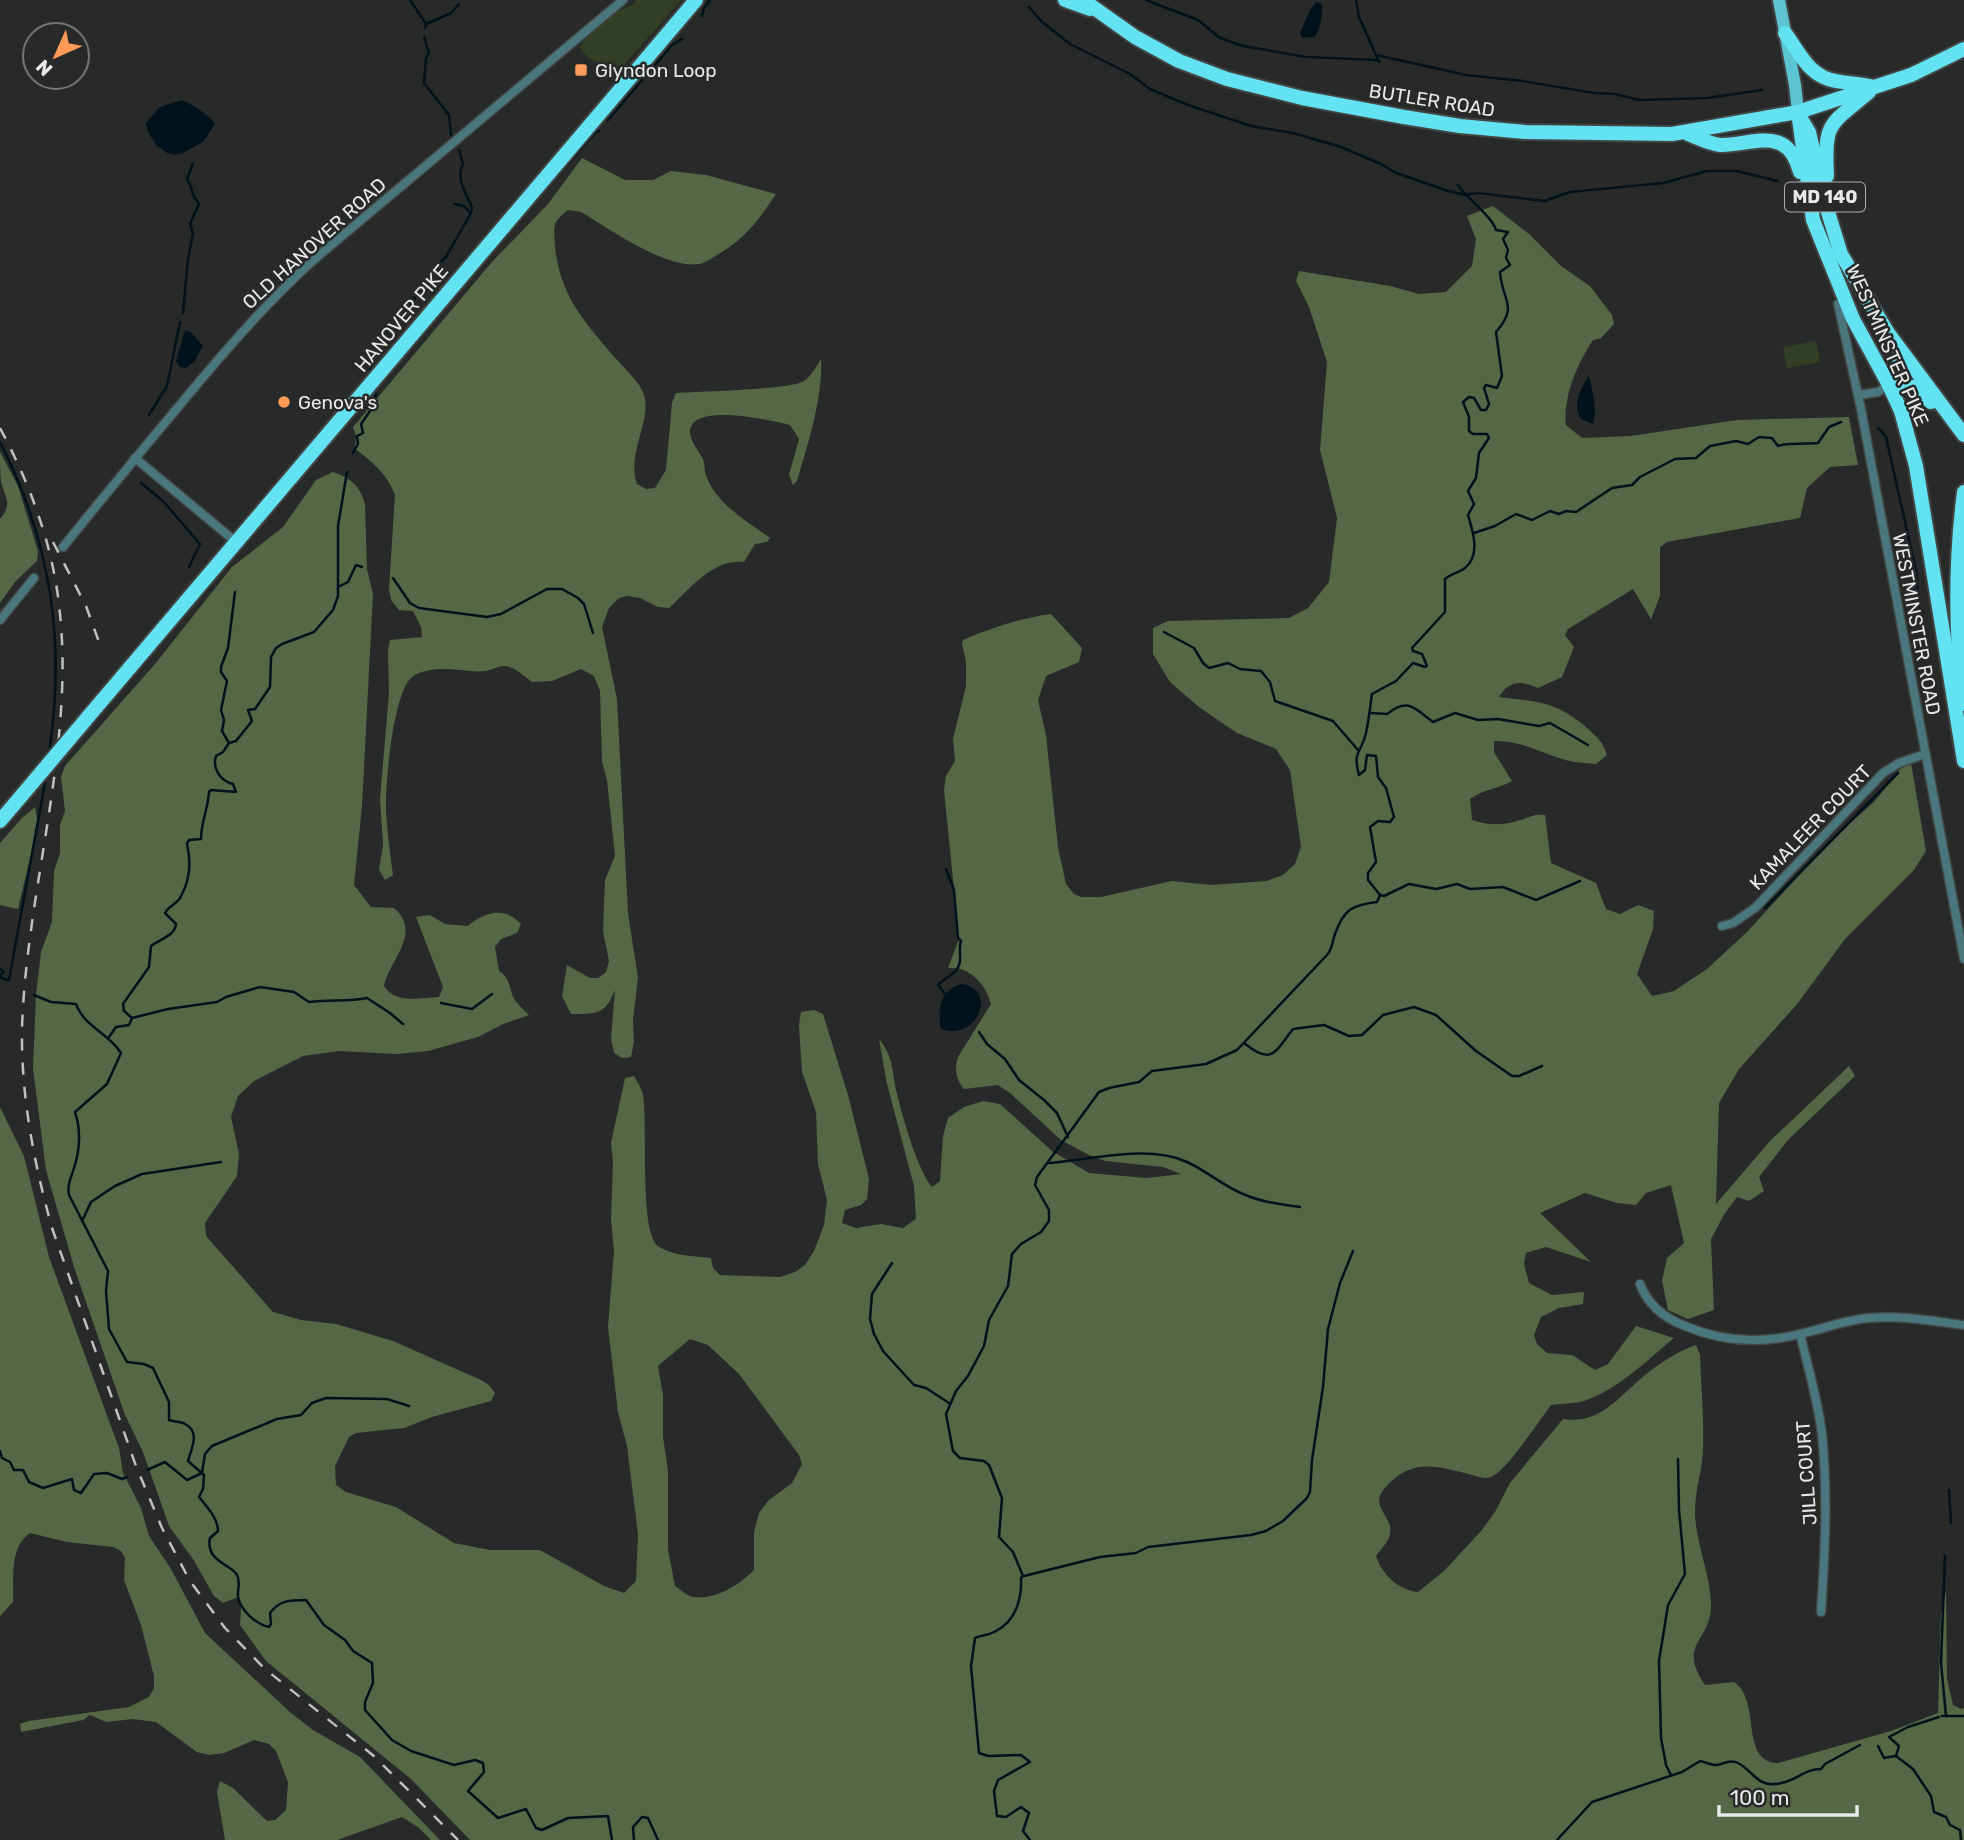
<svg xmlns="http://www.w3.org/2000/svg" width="1964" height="1840" font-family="Rubik,sans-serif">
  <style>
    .green { fill: #323f24 }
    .forest { fill: #566746; fill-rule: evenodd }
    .water { fill: #01121c }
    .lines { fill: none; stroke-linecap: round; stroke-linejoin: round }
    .stream { stroke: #01121c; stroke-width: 2.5 }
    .street-casing { stroke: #424544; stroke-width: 11 }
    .primary-casing { stroke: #424544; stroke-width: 16 }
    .highway-casing { stroke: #424544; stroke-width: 18 }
    .street { stroke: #49777d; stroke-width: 8 }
    .primary { stroke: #5dc4d1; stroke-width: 12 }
    .highway { stroke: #63e3f2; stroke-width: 14 }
    .rail { stroke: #bfc1c0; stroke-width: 2.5; stroke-dasharray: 12 12; stroke-linecap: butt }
    .highway-bridge-casing { stroke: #424544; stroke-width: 18; stroke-linecap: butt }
    .highway-bridge { stroke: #63e3f2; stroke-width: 14 }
    .poi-dot { fill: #fe9b58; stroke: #272a29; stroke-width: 2.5 }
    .labels { text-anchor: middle; stroke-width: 5; stroke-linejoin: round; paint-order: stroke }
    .shield { fill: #272a29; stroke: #aeb0af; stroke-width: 2 }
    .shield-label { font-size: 18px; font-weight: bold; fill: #e8eae9 }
    .poi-label { font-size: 19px; fill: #e8eae9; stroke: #272a29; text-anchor: start }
    .street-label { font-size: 19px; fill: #e8eae9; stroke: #272a29 }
  </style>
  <rect width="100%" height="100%" fill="#272a29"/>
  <g class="green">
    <path d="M636 0H681L623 66C607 68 587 62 580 47 590 29 615 10 633 5Z"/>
    <path d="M1816 341 1820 362 1787 368 1783 347Z"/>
  </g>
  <g class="forest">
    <path d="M582 158 625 180H653L671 171 706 175 776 194C758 221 745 239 717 255 713 257 707 262 703 263 671 273 608 228 581 212L568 210C551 223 554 226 555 247 560 297 587 325 618 361 627 371 640 382 644 395 652 421 626 454 637 484L646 489 655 488 666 470 672 403 676 393C699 391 790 390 804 381 812 375 816 367 821 359 823 397 808 444 797 481L793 485 789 475 799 439 790 425C773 421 694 402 690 430 689 440 698 450 703 459 705 464 704 470 706 475 715 503 748 522 770 538L767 542 755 544 744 562C713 558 690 589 669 608L658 607 640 598 627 596 619 598 609 608 602 627 617 699 628 913 638 978 633 1020 634 1042 631 1057 622 1058 614 1053 611 1038 615 990C605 1015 597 1014 571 1014L562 996 567 965 590 978H598L606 972 609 961 603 931 605 880 615 856 607 780 602 762 600 691 594 676 581 669 552 681 532 682C496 651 504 675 470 671 453 669 427 666 412 677 393 692 385 785 386 811 387 832 390 853 393 875L385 880 379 870 383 845 380 799 389 693 388 651 390 640 422 637 421 627 413 611 399 610 391 600 389 589 395 495C387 474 373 462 355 449L356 436 353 427 491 263 548 204Z"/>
    <path d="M1493 206 1529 234 1561 266 1590 286 1612 315 1614 324 1601 338 1593 340C1577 364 1563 397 1566 425L1582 438 1631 436 1737 420 1849 417 1858 465 1830 467 1807 488 1800 518 1667 542 1660 547V596L1651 619 1633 589 1568 629 1565 635 1574 647 1562 677 1538 688C1521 681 1510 679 1499 697 1538 702 1556 701 1587 728 1597 737 1603 742 1607 755L1596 764C1588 763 1581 763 1574 762 1546 756 1523 740 1494 741V752L1512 781C1498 789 1484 789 1470 799L1472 820C1488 825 1500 826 1517 821 1530 818 1531 814 1545 815L1551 863 1596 883 1606 909 1620 914 1638 905 1654 911 1653 929 1637 974 1652 996 1674 991 1707 969 1747 932 1835 836 1874 802 1910 757 1926 851 1914 870 1845 939 1798 1003 1739 1069 1719 1103 1716 1204 1770 1141 1849 1066 1855 1076 1788 1140 1759 1177 1764 1191 1749 1201 1737 1197 1725 1213 1711 1239 1714 1310 1688 1319 1668 1310 1662 1281 1667 1258 1684 1243 1671 1185 1646 1193 1636 1205 1617 1203 1585 1193 1540 1213 1591 1262 1546 1247 1526 1253 1524 1264 1529 1283 1552 1295 1584 1292 1583 1304 1559 1308 1541 1317 1534 1335 1537 1344 1547 1353 1572 1355 1595 1370 1608 1364 1636 1326 1674 1338C1646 1361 1619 1389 1584 1401 1575 1404 1561 1403 1551 1405 1539 1421 1509 1467 1493 1476 1487 1480 1479 1477 1472 1475 1436 1466 1412 1457 1384 1489 1369 1506 1394 1517 1390 1534 1389 1541 1380 1550 1376 1556 1382 1575 1399 1590 1418 1592L1444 1571 1482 1530 1495 1512 1510 1483 1563 1419C1601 1425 1619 1396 1645 1375 1660 1363 1678 1351 1696 1345L1700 1355C1701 1385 1704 1416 1703 1447 1703 1468 1695 1489 1695 1511 1695 1543 1711 1574 1711 1606 1710 1643 1677 1643 1705 1685L1734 1682C1762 1701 1739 1762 1778 1763L1891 1731 1938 1713 1941 1614 1946 1591 1947 1679 1953 1705 1961 1709 1964 1708V1840H470L411 1779 266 1661 240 1625 241 1608 238 1597 223 1603 214 1596 193 1559 169 1526 143 1452 125 1415 74 1267 46 1170 33 1068 36 995 41 952 52 922 54 871 60 853V825L65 811 61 777 65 766 155 664 232 567 283 527 316 480 333 472C350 478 360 485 365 504L367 569 373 594 362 806 354 885 371 907 394 908C423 933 389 960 384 986 395 1004 420 998 439 997L443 987 416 917 430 915 445 924 468 926C484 912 505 906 521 924L517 933 501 939 495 947 499 971C510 978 509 986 513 997 516 1003 524 1010 529 1015L503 1024 478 1037 428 1051 397 1054 339 1051 303 1056 254 1081 238 1096 231 1117 239 1154 237 1176 205 1223 206 1236 273 1312 301 1320 336 1324 393 1341 481 1380 489 1385 495 1393 491 1401 432 1417 404 1428 356 1433 349 1437 335 1466 336 1485 346 1492 396 1507 454 1543 490 1550H540L604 1586 624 1593 636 1581 638 1534 627 1446 618 1412 608 1327 614 1251 611 1219 613 1162 611 1143 625 1078 634 1076C637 1082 642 1088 643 1095 648 1123 639 1232 658 1246 672 1256 694 1256 711 1258L713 1268 720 1275 780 1277 795 1272 805 1265 814 1251 824 1225 827 1200 818 1164 816 1112 802 1072 799 1025 801 1012 814 1010 823 1014 848 1095 869 1179 867 1199 861 1205 845 1210 842 1223 856 1228 881 1224 903 1228 916 1219 914 1186 887 1084 879 1039C893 1056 892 1069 896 1090 902 1114 917 1170 932 1187L940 1181 943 1136 948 1118 964 1107 983 1101 1000 1104 1052 1151 1089 1173 1147 1178 1181 1174 1163 1167 1105 1161 1089 1155 1061 1140 1010 1093 998 1085 964 1089C956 1079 954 1069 958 1057L991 1004C986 985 970 966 948 968L959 939 944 790 946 776 955 761 953 739 966 686V661L962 644 963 640C992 628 1020 618 1051 614L1082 648 1079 662 1046 676 1038 700 1046 735 1058 847 1066 884 1074 894 1081 897H1101L1172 881 1211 885 1266 881 1283 875 1295 864 1301 847 1290 770 1276 749 1237 733 1199 707 1170 682 1153 654V628L1168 621 1289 618 1308 608 1329 582 1337 518 1320 450 1327 362 1309 307 1296 281 1299 271 1390 286 1419 294 1446 292 1472 266 1476 239 1467 216ZM690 1339 708 1345 739 1374 799 1455 802 1464 792 1483 769 1500 759 1513 754 1532V1570C739 1585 716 1600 694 1597 687 1596 681 1590 675 1586L668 1550V1471L663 1437V1395L658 1366Z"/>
    <path d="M0 452 18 486 38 551 37 561 15 582 0 603V519C13 504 5 497 1 482 0 473 0 461 0 452Z"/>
    <path d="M35 807 38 825 18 909 0 905V843L22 818Z"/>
    <path d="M0 1107 24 1156 49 1257 119 1448 123 1473 141 1508 149 1536 171 1569 205 1633 291 1713 313 1730 360 1757 440 1840H431L418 1827 402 1817 337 1840H225L217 1792 220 1781 233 1788 267 1821 275 1820 286 1810 288 1782 276 1751 269 1744 254 1740 224 1753 209 1755 197 1752 156 1722 133 1719 106 1722 90 1715 83 1720 21 1732 20 1724 29 1721 129 1707 149 1697 154 1688V1676L141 1625 124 1580 125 1558 121 1551 113 1547 67 1542 30 1533C9 1547 14 1580 13 1602L0 1616Z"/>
  </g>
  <g class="water">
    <path d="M1316 2 1322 4C1322 17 1321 26 1315 37L1302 38 1300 33 1309 12Z"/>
    <path d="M182 100C194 106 208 113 215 124L203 142 183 153 174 155 167 153 156 145 148 132 146 123 160 107Z"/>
    <path d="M185 330 191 332 203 346 194 362 186 368 180 367 176 361Z"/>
    <path d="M1589 376C1592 389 1598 411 1593 424L1581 419C1572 406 1580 388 1589 376Z"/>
    <path d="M962 984C998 989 978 1042 941 1029 937 1009 940 990 962 984Z"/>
  </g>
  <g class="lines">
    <g class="stream">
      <path d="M410 0 426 24 425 28"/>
      <path d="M1146 0 1198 20 1220 38 1243 46 1306 57 1378 60"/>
      <path d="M1356 0 1359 17 1379 62"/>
      <path d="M1029 7 1041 21 1070 44 1130 74 1150 89 1188 105 1251 126 1293 133 1341 147 1381 164 1394 172 1445 190 1465 195 1478 193 1544 201 1570 192 1663 183 1707 171H1737L1778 181"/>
      <path d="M702 16 704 8 710 0"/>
      <path d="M426 24 451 13 459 4"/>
      <path d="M424 37 429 53 426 58 424 83 449 115 451 135"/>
      <path d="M1376 55 1466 75 1523 81 1594 93 1615 94 1639 100 1707 98 1762 90"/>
      <path d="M608 120 672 45 682 39"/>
      <path d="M567 165 595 133 599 131"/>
      <path d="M455 204 464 206 470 212"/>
      <path d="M183 313 188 259 193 234 190 224 199 204C189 192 194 189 187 179L193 164"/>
      <path d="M370 370 371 358 369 353 371 349 400 317 409 311 420 285 431 279 435 267 446 257 471 213 472 208C467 195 455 178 463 164L459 150"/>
      <path d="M149 415 167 386 180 322"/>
      <path d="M1878 428 1886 437 1916 571 1920 619 1927 658"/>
      <path d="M0 442C51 542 66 642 49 753"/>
      <path d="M353 453 358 444 357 436 363 433 361 424 370 411 376 394"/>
      <path d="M141 483 163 501 200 544 189 567"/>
      <path d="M1474 533 1495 526 1516 514 1532 520 1550 511 1559 514 1566 511 1576 512 1612 488 1632 485 1640 477 1675 459 1696 458 1710 446 1736 441 1748 444 1759 437 1772 438 1778 446C1785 443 1807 444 1818 443L1829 427 1841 422"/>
      <path d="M393 578 410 603 419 608 487 617 501 614 547 589H562L578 598 584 604 593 633"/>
      <path d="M338 587 348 582 356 565 362 567"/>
      <path d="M1164 632 1194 648 1203 663 1209 668 1228 663 1240 669 1261 671 1270 682 1275 701 1333 721 1358 750"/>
      <path d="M1371 713 1387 714C1408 697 1414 708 1433 722L1455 713 1478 720 1498 719 1539 726 1550 723 1588 745"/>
      <path d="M229 743 222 731 224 720 221 710 227 681 221 672V667L228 648 235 592"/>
      <path d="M1380 895 1368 880V873L1376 862 1370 827 1378 821 1390 822 1394 817 1386 788 1378 777 1376 756 1367 755 1365 770 1359 775C1352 751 1362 752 1366 733 1369 720 1370 707 1372 694L1396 681 1413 663 1425 667 1427 666 1422 654 1413 651 1412 648 1445 612V579C1451 573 1459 573 1465 568 1481 555 1473 532 1468 515L1474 504 1468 491 1476 478 1479 453 1489 438 1487 434H1473L1469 431V417L1463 402 1469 397 1474 398 1481 410H1486L1489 404 1484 388 1486 385 1497 388 1502 376 1496 332C1519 306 1502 301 1500 272L1510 265 1506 258 1508 250 1503 239 1508 232 1496 230C1491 215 1468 200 1458 185"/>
      <path d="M1380 895 1384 896 1409 884 1436 889 1457 884 1470 889 1503 887 1536 900 1580 881"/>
      <path d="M1765 908 1898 773"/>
      <path d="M0 969 4 972 0 975"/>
      <path d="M0 975 1 978 8 980"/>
      <path d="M9 980 46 777"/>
      <path d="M34 995 51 1002 76 1004C84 1027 109 1033 121 1053L107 1084 75 1112C81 1129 80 1150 74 1168 71 1178 67 1185 69 1195L108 1271 106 1291 109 1329 127 1362 144 1364 153 1368 169 1402V1420C174 1422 180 1421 185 1424 201 1432 191 1449 188 1461L204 1475 203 1489 199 1497C207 1507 218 1518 218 1531L210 1538C205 1562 233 1565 237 1575 241 1582 237 1590 238 1597 241 1611 256 1624 269 1627L271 1624 270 1613C280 1600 290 1600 306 1600L324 1625 345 1640 353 1651 372 1663 373 1683 365 1702V1710L392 1740 411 1751 454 1765 475 1760 483 1763 484 1772 468 1791 498 1818 526 1809 536 1828 542 1830 568 1818 608 1816 612 1840"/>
      <path d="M946 995 938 985C944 978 957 974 959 965 962 957 958 950 961 941L958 938 954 890 946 869"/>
      <path d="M441 1003 472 1009 492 994"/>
      <path d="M132 1018 124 1011 123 1004 149 967 151 946C160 939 175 936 176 924L165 913C169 905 178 904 181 896 190 880 191 861 187 844L189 840 201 839C201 822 208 809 209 792L211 790 236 792 233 784C220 781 212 768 216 756L223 752 229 743 236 741 252 721 248 710 255 709 270 687 271 657 276 648 282 644 314 632 333 610 338 596V526L347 472"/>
      <path d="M132 1018 168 1009 217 1002 226 997 260 987 294 992 309 1002C329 999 348 1002 367 998L390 1013 403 1024"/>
      <path d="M979 1032 987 1044 1005 1059 1019 1080 1044 1100 1057 1113 1068 1137"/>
      <path d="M109 1037 116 1027 129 1025 132 1018"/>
      <path d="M1244 1043C1272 1066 1275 1052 1293 1029L1324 1025 1349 1036 1362 1035 1383 1015 1414 1007 1436 1015 1476 1051 1512 1076H1519L1542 1066"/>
      <path d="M1049 1163C1090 1160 1149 1144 1187 1162 1207 1171 1223 1186 1243 1194 1261 1202 1280 1204 1300 1207"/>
      <path d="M82 1221 91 1202 115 1186 142 1174 221 1162"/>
      <path d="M892 1263 872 1294 870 1319 874 1334 883 1351 914 1385 926 1388 949 1403"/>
      <path d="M0 1451 2 1458 10 1462 14 1470H23L29 1482 43 1488 72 1479 74 1490 81 1493 94 1474 107 1473 122 1479 127 1477"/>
      <path d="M147 1470 165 1462 187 1480 202 1473 205 1454 212 1446 277 1419 301 1415 312 1403 326 1398 387 1399 409 1406"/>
      <path d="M1949 1490 1951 1523"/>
      <path d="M1945 1556 1941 1663 1946 1716"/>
      <path d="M1024 1576 1100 1557 1136 1553 1148 1547 1251 1535 1266 1531 1283 1521 1307 1498 1310 1492 1312 1460 1323 1387 1328 1329 1340 1283 1353 1251"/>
      <path d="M1942 1716H1964"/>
      <path d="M1878 1746 1884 1758 1896 1756 1913 1769 1931 1796 1934 1812 1946 1817 1950 1825 1960 1830 1961 1840"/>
      <path d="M1896 1756 1899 1746 1889 1737 1908 1727 1939 1717"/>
      <path d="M1671 1775 1666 1765 1661 1738 1659 1661 1668 1605 1685 1574 1679 1510 1678 1459"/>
      <path d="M634 1840 633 1827 642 1817 648 1818 658 1840"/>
      <path d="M1030 1840 1023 1831 1029 1813 1021 1807 1006 1817 997 1816 994 1791 998 1780 1030 1762 1021 1755 988 1756 979 1753 971 1666 975 1638C982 1635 990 1635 996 1631 1016 1621 1022 1598 1021 1578L1023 1576 1013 1552 999 1537 1002 1498 989 1465 984 1461 960 1458 953 1451 946 1414 956 1391 968 1376 984 1346 989 1320 1008 1286 1012 1254 1021 1244 1041 1232 1049 1221V1210L1035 1185 1037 1177 1099 1092 1109 1088 1139 1082 1152 1071 1206 1064 1237 1050 1327 955C1333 948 1332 942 1335 934 1344 909 1352 905 1377 902L1380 895"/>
      <path d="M1557 1840 1592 1802 1682 1772 1700 1761C1705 1762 1711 1765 1716 1765 1724 1764 1730 1759 1738 1763 1752 1770 1757 1786 1775 1784 1795 1783 1803 1769 1821 1769L1825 1764 1860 1745"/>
    </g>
    <g class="street-casing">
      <g id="street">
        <path d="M1846 301 1838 304 1861 409 1964 959"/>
        <path d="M1858 395 1878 392 1889 385"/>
        <path d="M135 458 236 542"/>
        <path d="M63 547C105 495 147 444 189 394 230 345 270 299 317 257L623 0"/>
        <path d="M0 620 34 578"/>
        <path d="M1722 926 1733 923 1755 908 1883 773 1899 763 1925 754"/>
        <path d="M1640 1284C1648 1305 1664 1318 1685 1326 1723 1342 1761 1344 1800 1334 1823 1329 1845 1320 1868 1318 1901 1315 1932 1321 1964 1325"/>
        <path d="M1800 1334C1808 1367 1818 1401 1822 1434 1828 1494 1825 1553 1821 1612"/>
      </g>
    </g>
    <g class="primary-casing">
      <path id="primary" d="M1779 0 1795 85 1798 112"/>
    </g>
    <g class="highway-casing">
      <g id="highway">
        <path d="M1065 0 1090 9"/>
        <path d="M1083 0 1135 37 1179 61 1227 79 1302 98 1404 117 1460 126 1525 132 1672 134 1798 112 1911 75 1964 49"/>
        <path d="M1785 33C1800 53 1809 77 1836 81 1850 84 1859 83 1874 87"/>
        <path d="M1798 112 1813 220 1853 319 1889 385 1901 411 1916 466 1964 761"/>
        <path d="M1800 117 1809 132 1828 212 1841 254 1888 333 1964 435"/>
        <path d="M1688 134C1698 138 1710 144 1720 145 1751 146 1787 123 1800 172"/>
        <path d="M1827 176C1824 121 1829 126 1869 92"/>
        <path d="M1889 385 1913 387 1931 402"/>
        <path d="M1889 385 1898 373 1901 351"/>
        <path d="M1964 492C1955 563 1955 633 1964 704"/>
        <path d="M88 717 696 0"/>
        <path d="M0 821 23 794"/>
      </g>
    </g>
    <use href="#street" class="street"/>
    <use href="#primary" class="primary"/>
    <use href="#highway" class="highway"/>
    <g class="rail">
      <path d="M0 428C31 486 54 548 60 614 74 751 26 892 22 1029 21 1097 34 1163 52 1228L136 1466 162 1528 190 1581 225 1628 265 1669 375 1757 458 1840"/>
      <path d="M53 542 86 606 99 642"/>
    </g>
    <g class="highway-bridge-casing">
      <path id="highway-bridge" d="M23 794 88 717"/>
    </g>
    <use href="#highway-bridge" class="highway-bridge"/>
  </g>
  <g class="poi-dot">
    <rect x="574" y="63" width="14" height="14" rx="3.5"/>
    <circle cx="284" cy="402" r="7"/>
  </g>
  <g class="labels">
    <rect class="shield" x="1785" y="182.5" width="80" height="29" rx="5"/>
    <g class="shield-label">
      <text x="1825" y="203">MD 140</text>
    </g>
    <g class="poi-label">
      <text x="595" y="77">Glyndon Loop</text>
      <text x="298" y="409">Genova's</text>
    </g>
    <g class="street-label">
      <text transform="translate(1432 100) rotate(9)" y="7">BUTLER ROAD</text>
      <text transform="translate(314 243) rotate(-42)" y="7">OLD HANOVER ROAD</text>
      <text transform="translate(401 318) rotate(-50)" y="7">HANOVER PIKE</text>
      <text transform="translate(1888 345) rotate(66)" y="7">WESTMINSTER PIKE</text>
      <text transform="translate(1917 624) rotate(79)" y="7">WESTMINSTER ROAD</text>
      <text transform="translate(1810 827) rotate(-46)" y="7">KAMALEER COURT</text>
      <text transform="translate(1806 1473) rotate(-94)" y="7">JILL COURT</text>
    </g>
  </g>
  <g transform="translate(56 56) rotate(225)"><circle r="33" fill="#272a29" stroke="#747776" stroke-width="2"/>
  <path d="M0-5L12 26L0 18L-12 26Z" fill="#fe9b58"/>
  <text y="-10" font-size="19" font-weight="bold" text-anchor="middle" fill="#e8eae9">N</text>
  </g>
  <path d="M1719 1805v10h138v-10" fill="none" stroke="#e8eae9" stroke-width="3.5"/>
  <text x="1730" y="1805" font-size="21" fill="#e8eae9" stroke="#272a29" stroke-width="5" paint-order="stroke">100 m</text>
</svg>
